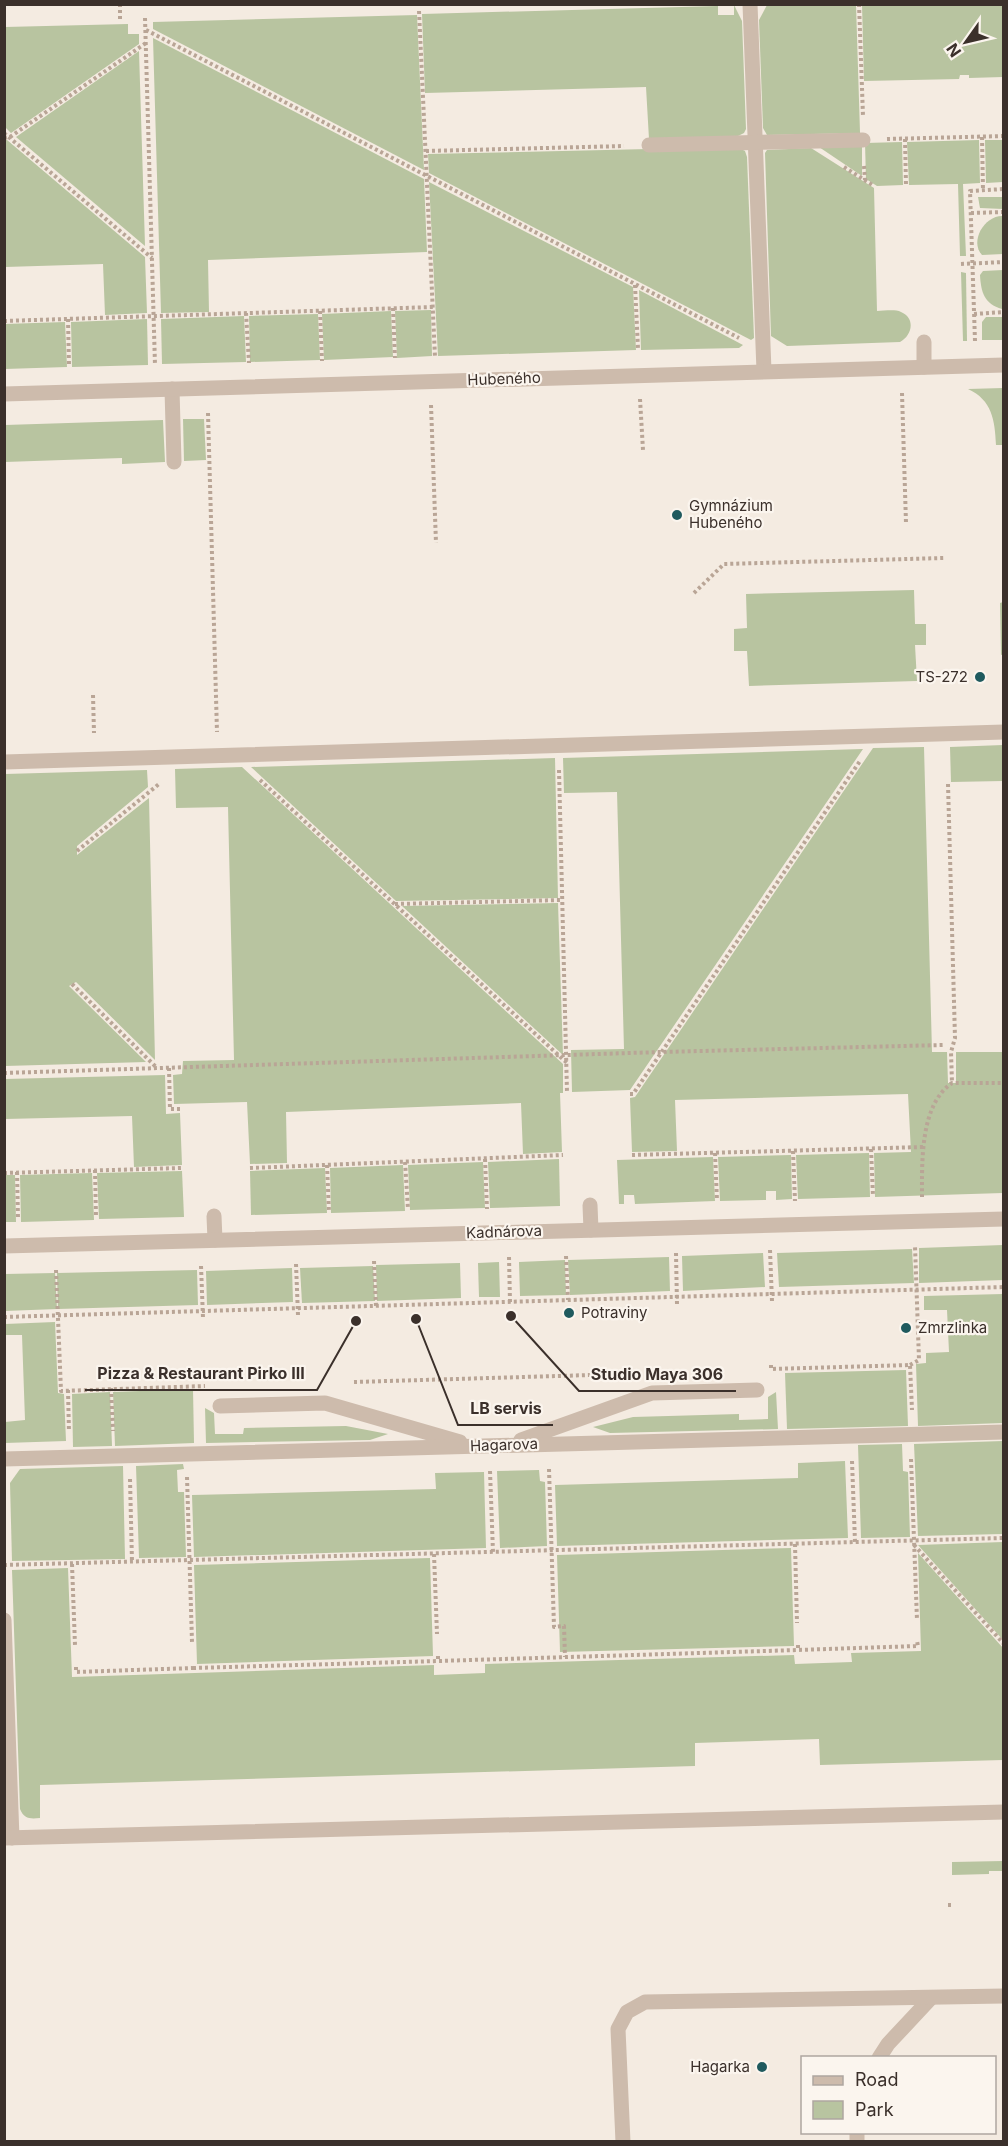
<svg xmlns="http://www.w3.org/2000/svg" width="1008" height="2146" font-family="Inter,sans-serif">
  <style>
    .green { fill: #b8c4a0 }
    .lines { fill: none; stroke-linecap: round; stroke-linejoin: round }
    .path { stroke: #b9a596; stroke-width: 4; stroke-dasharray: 3 3; stroke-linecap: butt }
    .minor { stroke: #cdbbac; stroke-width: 15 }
    .poi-dot { fill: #1f5a5e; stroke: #fbf5ee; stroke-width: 2 }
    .labels { text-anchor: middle; stroke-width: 4.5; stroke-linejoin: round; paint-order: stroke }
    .street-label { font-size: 15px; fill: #3b302b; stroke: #fbf5ee }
    .poi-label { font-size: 15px; fill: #3b302b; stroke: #fbf5ee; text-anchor: start }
    .leader { fill: none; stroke: #3b302b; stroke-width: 2 }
    .callout-dot { fill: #3b302b; stroke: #fbf5ee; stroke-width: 2 }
    .callout-label { font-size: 16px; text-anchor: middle; font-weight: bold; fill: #3b302b; stroke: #fbf5ee; stroke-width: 4.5; stroke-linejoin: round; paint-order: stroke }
  </style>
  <rect width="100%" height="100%" fill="#f4ebe1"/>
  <g class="green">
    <path d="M734 5 742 21 746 129 744 133 738 136 649 139 646 87 425 93 422 14 718 6V15H734Z"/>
    <path d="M767 5H856L860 133 767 135 763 128 759 20Z"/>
    <path d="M862 5H1003V77L969 78V75H960L959 79 864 81Z"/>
    <path d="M417 15 424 170 153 29V22Z"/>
    <path d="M128 24V34H139V44L11 133 5 127V27Z"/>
    <path d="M153 38 424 179 427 252 208 260 209 312 161 313Z"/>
    <path d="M139 51 145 246 16 137Z"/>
    <path d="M5 140H7L145 257 147 313 105 315 103 264 5 267Z"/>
    <path d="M979 140 980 183 963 184 966 256H960L958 184 909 185 907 142Z"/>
    <path d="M985 140H1003V182L986 183Z"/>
    <path d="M902 142 903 185 877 186 866 179 865 143Z"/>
    <path d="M862 146V176L819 147Z"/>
    <path d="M811 148 874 188 877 311C884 311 895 309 901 312 916 318 912 336 900 342L787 346 771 336 765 153 767 150Z"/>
    <path d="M649 149H741L745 151 747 157 754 338 751 340 429 173 428 154Z"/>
    <path d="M429 182 633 287 636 350 438 356Z"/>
    <path d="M978 197H1003V209L980 208Z"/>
    <path d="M1003 216V254L982 255C969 241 985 215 1003 216Z"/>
    <path d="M1003 270 1004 309H1002C984 304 981 292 980 275L983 271Z"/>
    <path d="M961 272 966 273 967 341H963Z"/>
    <path d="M639 290 743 345 739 348 641 350Z"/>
    <path d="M431 310 432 356 397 358 395 311Z"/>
    <path d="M391 311 393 357 324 360 322 314Z"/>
    <path d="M318 314 320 360 250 362 249 316Z"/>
    <path d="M244 316 246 362 162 364 161 319Z"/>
    <path d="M986 317H1003V340H982V322Z"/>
    <path d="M147 319 148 365 72 367 71 322Z"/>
    <path d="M65 322 67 367 5 369V324Z"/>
    <path d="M1003 388V445H996C995 420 992 400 968 389Z"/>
    <path d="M183 419H204L206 460 184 461Z"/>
    <path d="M163 420 165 462 122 464V458L5 462V425Z"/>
    <path d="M914 590 915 624H926V645H915L917 681 749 686 747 651H734V629L747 628 746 594Z"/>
    <path d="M1003 602 1004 654 1001 655 1000 603Z"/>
    <path d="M1003 745V781L951 782 950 747Z"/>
    <path d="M924 747 932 1052H947L948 1083H956V1052H1003V1193L875 1197 874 1153 911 1152 908 1094 675 1100 677 1151 632 1152 630 1098 635 1097 873 748Z"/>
    <path d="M863 749 630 1090 572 1092 571 1050 624 1049 617 792 564 793 563 758Z"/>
    <path d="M555 758 558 898 396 901 251 767Z"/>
    <path d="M242 767 563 1064V1093H560L562 1152 523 1154 521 1103 286 1112 287 1163 250 1164 247 1102 174 1104 173 1075 182 1074 183 1061 234 1060 228 807 176 808 175 769Z"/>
    <path d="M147 770 148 787 77 846V855L149 798 155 1060 76 982 69 986 146 1062 5 1066V774Z"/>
    <path d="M558 903 563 1055 402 906Z"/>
    <path d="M165 1075 166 1114 180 1113 182 1165 134 1167 132 1116 5 1119V1079Z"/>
    <path d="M869 1153 870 1197 798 1199 796 1155Z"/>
    <path d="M791 1155 792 1199 776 1200V1191H766V1200L720 1201 718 1157Z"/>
    <path d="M713 1157 715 1201 635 1204 634 1195H624V1204H619L617 1160Z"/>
    <path d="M559 1159 560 1206 490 1208 488 1162Z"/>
    <path d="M483 1162 485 1208 410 1210 408 1165Z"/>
    <path d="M403 1165 405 1211 331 1213 330 1168Z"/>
    <path d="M325 1168 327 1213 251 1215 250 1171Z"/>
    <path d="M182 1171 184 1217 99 1219 97 1173Z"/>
    <path d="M92 1173 94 1220 21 1222 20 1175Z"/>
    <path d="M5 1175H15L16 1222H5Z"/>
    <path d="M1003 1245V1280L919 1283V1248Z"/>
    <path d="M912 1249 914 1283 779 1287 777 1253Z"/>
    <path d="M763 1253 765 1287 683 1291 682 1256Z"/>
    <path d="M669 1257 670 1291 570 1295 568 1260Z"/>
    <path d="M565 1260 566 1295 520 1296 519 1262Z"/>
    <path d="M499 1262 500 1297H479L478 1263Z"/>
    <path d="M460 1263 461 1298 377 1301 376 1265Z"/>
    <path d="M373 1266 375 1301 302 1303 300 1268Z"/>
    <path d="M292 1268 293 1302 207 1305 206 1271Z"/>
    <path d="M197 1270 198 1305 58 1309 57 1273Z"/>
    <path d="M55 1273 57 1309 5 1311V1274Z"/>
    <path d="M1003 1294V1423L918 1426 916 1364 926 1363V1353L949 1352 947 1310H924V1296Z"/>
    <path d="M55 1322 58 1393 64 1394 66 1441 5 1443V1422L25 1420 22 1335H5V1324Z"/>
    <path d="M906 1370 908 1426 787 1429 785 1373Z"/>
    <path d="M193 1389 194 1443 115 1446 113 1392Z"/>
    <path d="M110 1392 112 1446 73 1447 72 1394Z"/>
    <path d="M776 1392 778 1429 610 1433 593 1427 633 1417 739 1414V1420L768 1419V1397Z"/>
    <path d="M205 1408 214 1413 215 1434H243L244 1428 346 1426 388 1434 370 1440 206 1443Z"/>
    <path d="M1003 1441V1534L918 1536 914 1444Z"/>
    <path d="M902 1444 903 1471 908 1472 910 1537 861 1538 858 1445Z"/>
    <path d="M845 1461 848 1538 557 1546 555 1485 798 1478V1463Z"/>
    <path d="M183 1464 184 1469 177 1470 178 1492H184L186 1557 139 1558 136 1466Z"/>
    <path d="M123 1466 125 1559 12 1561 10 1483 20 1469Z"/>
    <path d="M539 1470 540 1481 545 1482 547 1546 500 1548 497 1471Z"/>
    <path d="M484 1472 486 1548 194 1557 192 1495 436 1489 435 1473Z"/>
    <path d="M1003 1542H1004L1003 1640 918 1545Z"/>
    <path d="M791 1548 794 1646 560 1652 557 1555Z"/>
    <path d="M918 1553 1003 1648V1760L820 1765 819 1739 695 1743V1766L40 1785V1818C30 1819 24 1819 20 1809L12 1570 68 1568 72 1677 434 1665V1675L485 1673V1664L794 1655 795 1664 852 1662 851 1653 921 1651Z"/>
    <path d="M430 1558 433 1656 197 1664 194 1565Z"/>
    <path d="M1003 1861V1871H989V1874L952 1875V1862Z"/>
  </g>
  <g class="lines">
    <g class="path">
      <path d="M120 4V19"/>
      <path d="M859 4 863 116"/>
      <path d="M419 11 435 357"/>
      <path d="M145 18 155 365"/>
      <path d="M146 30 739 338"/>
      <path d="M4 133 152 258"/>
      <path d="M982 137 983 190"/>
      <path d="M4 138 10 137 146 43"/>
      <path d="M887 139 1004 136"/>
      <path d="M905 139 906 185"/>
      <path d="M426 151 624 146"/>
      <path d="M864 166 865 180"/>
      <path d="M844 167 874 186"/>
      <path d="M971 213 1004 212"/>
      <path d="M961 264 1004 262"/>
      <path d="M635 285 638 349"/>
      <path d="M393 308 395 358"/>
      <path d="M320 311 322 361"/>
      <path d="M246 313 249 363"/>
      <path d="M974 314 1004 312"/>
      <path d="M68 319 69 366"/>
      <path d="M4 321 433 307"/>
      <path d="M975 341 970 191 1004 189"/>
      <path d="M902 393 906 523"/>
      <path d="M640 399 643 450"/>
      <path d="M431 405 436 543"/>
      <path d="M208 413 217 732"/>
      <path d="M694 593 724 564 944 558"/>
      <path d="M93 695 94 733"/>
      <path d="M559 770 567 1092"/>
      <path d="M260 780 567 1063"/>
      <path d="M948 784 955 1038 951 1052 952 1083"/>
      <path d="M77 851 159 784"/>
      <path d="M395 904 562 900"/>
      <path d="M72 984 157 1068"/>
      <path d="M169 1068 170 1109H180"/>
      <path d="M4 1073 661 1052 943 1045"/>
      <path d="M630 1094H633L860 761"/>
      <path d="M871 1149 873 1196"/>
      <path d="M793 1151 795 1201"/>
      <path d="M715 1153 717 1201"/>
      <path d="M632 1155 924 1147"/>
      <path d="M485 1159 487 1209"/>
      <path d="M405 1162 408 1209"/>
      <path d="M327 1165 329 1212"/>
      <path d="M250 1168 563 1155"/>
      <path d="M95 1170 96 1217"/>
      <path d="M17 1172 18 1219"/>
      <path d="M4 1173 182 1168"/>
      <path d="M922 1197C922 1161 920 1105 952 1083H1004"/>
      <path d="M770 1250 772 1301"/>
      <path d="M676 1253 677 1304"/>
      <path d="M566 1256 568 1300"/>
      <path d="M509 1257 510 1302"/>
      <path d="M374 1261 376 1306"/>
      <path d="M296 1264 298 1315"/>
      <path d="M201 1266 203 1318"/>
      <path d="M56 1270 61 1391 205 1386"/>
      <path d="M4 1317 1004 1287"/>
      <path d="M771 1365V1369L910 1365 912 1410"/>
      <path d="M910 1365 919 1360 915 1246"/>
      <path d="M354 1382 625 1374"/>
      <path d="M111 1388 113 1431"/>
      <path d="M68 1390 69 1432"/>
      <path d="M911 1459 917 1620"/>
      <path d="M852 1461 855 1542"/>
      <path d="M549 1469 554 1627 564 1626 565 1657"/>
      <path d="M490 1471 493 1552"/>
      <path d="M187 1477 192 1642"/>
      <path d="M130 1479 132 1562"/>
      <path d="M795 1544 797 1623"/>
      <path d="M914 1545 1004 1644"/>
      <path d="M434 1554 437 1634"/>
      <path d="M72 1564 75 1645"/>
      <path d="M4 1565 1004 1538"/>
      <path d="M798 1645V1650L918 1646 917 1641"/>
      <path d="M438 1656V1661L798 1650"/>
      <path d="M76 1667V1672L193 1668V1664"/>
      <path d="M193 1668 438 1661"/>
      <path d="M948 1905H953"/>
    </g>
    <g class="minor">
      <path d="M750 4 764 371"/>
      <path d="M649 145 863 140"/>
      <path d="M924 342V367"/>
      <path d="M172 389 174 462"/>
      <path d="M4 394 1004 365"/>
      <path d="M4 762 1004 732"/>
      <path d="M590 1205 591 1230"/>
      <path d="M214 1216 215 1240"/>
      <path d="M4 1246 1004 1219"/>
      <path d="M220 1406 325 1403 460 1442"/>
      <path d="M521 1440 652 1393 757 1390"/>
      <path d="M4 1459 1004 1432"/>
      <path d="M4 1620 12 1838"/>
      <path d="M4 1838 1004 1812"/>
      <path d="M879 2058 888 2044 931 1998"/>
      <path d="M857 2132V2142"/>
      <path d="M623 2142 618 2029 627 2012 645 2002 1004 1996"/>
    </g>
  </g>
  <g class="poi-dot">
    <circle cx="677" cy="515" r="6"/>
    <circle cx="980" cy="677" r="6"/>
    <circle cx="569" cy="1313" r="6"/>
    <circle cx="906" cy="1328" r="6"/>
    <circle cx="762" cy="2067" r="6"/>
  </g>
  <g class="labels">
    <g class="street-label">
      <text transform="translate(504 379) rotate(-2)" y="5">Hubeného</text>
      <text transform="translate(504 1232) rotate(-2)" y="5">Kadnárova</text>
      <text transform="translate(504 1445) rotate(-2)" y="5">Hagarova</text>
    </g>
    <g class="poi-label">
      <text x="689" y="511">Gymnázium<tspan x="689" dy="17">Hubeného</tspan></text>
      <text x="968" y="682" text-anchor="end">TS-272</text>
      <text x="581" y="1318">Potraviny</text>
      <text x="918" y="1333">Zmrzlinka</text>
      <text x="750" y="2072" text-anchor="end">Hagarka</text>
    </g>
  </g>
  <path class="leader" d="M356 1321L317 1390H85M511 1316L579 1391H736M416 1319L458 1425H553"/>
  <g class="callout-dot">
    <circle cx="356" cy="1321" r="6"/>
    <circle cx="511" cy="1316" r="6"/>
    <circle cx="416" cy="1319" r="6"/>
  </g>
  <g class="callout-label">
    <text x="201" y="1379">Pizza &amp; Restaurant Pirko III</text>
    <text x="657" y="1380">Studio Maya 306</text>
    <text x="506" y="1414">LB servis</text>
  </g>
  <rect width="1008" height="2146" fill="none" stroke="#3b302b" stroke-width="12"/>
  <rect x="801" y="2056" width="195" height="78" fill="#fbf5ee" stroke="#aea6a0" stroke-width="1.5"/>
  <rect x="813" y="2076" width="30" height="9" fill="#cdbbac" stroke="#aea6a0" stroke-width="1.5"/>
  <text x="855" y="2086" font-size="18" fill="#3b302b">Road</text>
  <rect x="813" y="2101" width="30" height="18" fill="#b8c4a0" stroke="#aea6a0" stroke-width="1.5"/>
  <text x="855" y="2116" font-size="18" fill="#3b302b">Park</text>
  <g transform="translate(966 42) rotate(236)" stroke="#fbf5ee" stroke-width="4.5" paint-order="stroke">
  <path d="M0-4.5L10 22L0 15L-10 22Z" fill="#3b302b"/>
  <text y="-9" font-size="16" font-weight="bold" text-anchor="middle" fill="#3b302b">N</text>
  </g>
</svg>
